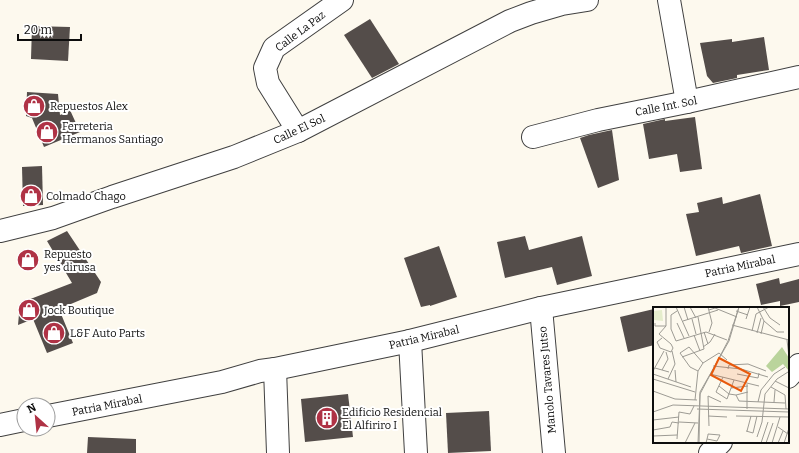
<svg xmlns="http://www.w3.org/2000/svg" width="799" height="453" font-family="Bitter,serif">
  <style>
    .building { fill: #544d4a }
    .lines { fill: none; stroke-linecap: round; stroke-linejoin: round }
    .minor-casing { stroke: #404040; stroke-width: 24 }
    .minor { stroke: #fff; stroke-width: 22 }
    .labels { text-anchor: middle; stroke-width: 4; stroke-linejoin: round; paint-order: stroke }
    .street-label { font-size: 11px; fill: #0d0d0d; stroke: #fff }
    .poi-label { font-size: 11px; fill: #0d0d0d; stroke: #fff; text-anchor: start }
    .inset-road { fill: none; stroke: #9d9b94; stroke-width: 1 }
    .view { fill: #e8590c; fill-opacity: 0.15; stroke: #e8590c; stroke-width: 2 }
    .inset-edge { fill: none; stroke: #0d0d0d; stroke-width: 2 }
  </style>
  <rect width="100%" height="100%" fill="#fdf9ee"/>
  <g class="building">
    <path d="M370 19 399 64 372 78 344 35Z"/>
    <path d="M32 26 70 27 68 61 31 59Z"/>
    <path d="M764 37 769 70 737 75V78L713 83 707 76 700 43 732 39V42Z"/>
    <path d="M27 92 58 94 60 115 70 110 80 132 44 147 32 118 26 116Z"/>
    <path d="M695 117 702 169 680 172 677 154 649 159 643 124 665 119V121Z"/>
    <path d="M612 130 619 180 598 188 580 138 589 135Z"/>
    <path d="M42 166 43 205 23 206 22 167Z"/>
    <path d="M760 194 772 246 741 253 739 246 696 256 686 214 699 212 697 203 722 197 723 204Z"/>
    <path d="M67 231 101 282 97 293 59 309 73 343 47 353 33 319 18 325 20 303 72 283 47 241Z"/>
    <path d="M525 236 529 250 582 236 592 276 557 285 552 267 505 278 497 242Z"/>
    <path d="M439 246 457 297 430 306V305L421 307 404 258Z"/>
    <path d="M779 278 780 284 799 279V302L780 306V301L761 305 756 284Z"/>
    <path d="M654 309V345L628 352 620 317Z"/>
    <path d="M348 394 353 437 305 442 301 399Z"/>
    <path d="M489 411 491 451 448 453 446 413Z"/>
    <path d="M88 437 136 439V453H87Z"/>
  </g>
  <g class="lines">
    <g class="minor-casing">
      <g id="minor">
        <path d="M669 0 687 102"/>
        <path d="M298 131 268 83 265 68 274 48 342 0"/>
        <path d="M533 137 598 120 687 102 799 77"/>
        <path d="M0 231 53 218 112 197 234 157 298 131 510 21 531 13 562 4 587 0"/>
        <path d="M541 308 554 453"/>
        <path d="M410 341 416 453"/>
        <path d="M275 369 278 453"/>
        <path d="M788 377 799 365"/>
        <path d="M48 416 222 382 260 371 275 369 410 341 541 308 799 254"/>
        <path d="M0 425 24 420"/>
        <path d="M710 453 721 442"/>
      </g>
    </g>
    <use href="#minor" class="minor"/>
  </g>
  <defs>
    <g id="shop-disc" transform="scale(1.15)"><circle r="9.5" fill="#af3245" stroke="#fff"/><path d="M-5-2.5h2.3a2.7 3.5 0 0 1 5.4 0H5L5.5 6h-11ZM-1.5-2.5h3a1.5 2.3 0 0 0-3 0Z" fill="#fff"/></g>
    <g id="building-disc" transform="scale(1.15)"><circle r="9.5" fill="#af3245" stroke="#fff"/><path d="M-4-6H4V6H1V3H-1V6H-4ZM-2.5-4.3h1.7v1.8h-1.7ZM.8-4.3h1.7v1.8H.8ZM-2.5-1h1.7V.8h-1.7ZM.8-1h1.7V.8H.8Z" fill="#fff"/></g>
  </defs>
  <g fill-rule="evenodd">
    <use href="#shop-disc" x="34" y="106"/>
    <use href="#shop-disc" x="47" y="132"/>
    <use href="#shop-disc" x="31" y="196"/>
    <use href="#shop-disc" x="28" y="260"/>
    <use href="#shop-disc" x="29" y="310"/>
    <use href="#shop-disc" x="54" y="333"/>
    <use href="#building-disc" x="327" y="418"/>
  </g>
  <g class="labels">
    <g class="street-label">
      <text transform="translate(300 31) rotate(-37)" y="4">Calle La Paz</text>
      <text transform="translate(666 106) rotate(-11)" y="4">Calle Int. Sol</text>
      <text transform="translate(299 129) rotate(-25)" y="4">Calle El Sol</text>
      <text transform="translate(740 266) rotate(-12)" y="4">Patria Mirabal</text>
      <text transform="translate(424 337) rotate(-13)" y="4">Patria Mirabal</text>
      <text transform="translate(547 380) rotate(-95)" y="4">Manolo Tavares Jutso</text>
      <text transform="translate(107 405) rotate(-11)" y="4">Patria Mirabal</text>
    </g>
    <g class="poi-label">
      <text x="50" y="110">Repuestos Alex</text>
      <text x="62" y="130">Ferreteria<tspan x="62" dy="13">Hermanos Santiago</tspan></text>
      <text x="46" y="200">Colmado Chago</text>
      <text x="44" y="258">Repuesto<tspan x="44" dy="13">yes dirusa</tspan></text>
      <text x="44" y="314">Jock Boutique</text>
      <text x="70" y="337">L&amp;F Auto Parts</text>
      <text x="342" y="416">Edificio Residencial<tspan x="342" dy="13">El Alfiriro I</tspan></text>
    </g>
  </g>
  <g transform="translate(653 307)">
    <rect width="136" height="136" fill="#fdf9ee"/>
    <path d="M129 40 136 51V64L130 57 119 65 113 59Z" fill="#bad49c"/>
    <path d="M9 3 10 14 1 13 0 4Z" fill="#e5edcc"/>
    <path class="inset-road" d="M23 0 36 29M31 0 35 13M37 0 43 11M55 0 59 16 56 25M104 0 111 14 124 25H131M110 0 117 11 127 18M56 3 62 1 84 10M24 4 18 8V22L23 34 53 25 74 33M83 4 95 8M39 12 43 27M93 12 97 0M30 14 65 3M2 16V19H13V0M24 16 31 31M79 18 136 33M99 24 103 7 116 0M51 25 55 37M104 26 108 11M108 27 111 14M41 28 47 44M9 31 4 35 7 41 18 45 20 41 18 37 6 27 13 19M134 33 136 50M50 40 57 35 62 27M29 50 51 42 45 10M60 59 88 62 115 70M2 61 16 65M75 62 76 58 95 57 113 64M9 63 15 52 13 45M22 63 23 75M0 64 11 44M45 64 37 60 27 46 36 40 50 56M0 67 38 80M57 67 106 79M84 67 105 71 106 66M70 70 63 85 74 92 81 73M0 72 42 85M15 72 22 57 19 44M122 74 136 81M66 79 76 87 83 88 95 85M118 80 132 88 133 102M78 81 95 79M0 84 22 92 44 93M83 88 86 94 132 96M42 93 45 64 50 56 66 46 74 53M105 95 108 83 121 67 132 60M121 95 122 83M44 102 136 105M94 102V77M0 105 20 98 136 102M55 109 74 110M83 109 136 110M0 113 26 110M26 115 45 116M56 119 55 89 68 95M125 120 135 127M0 123 17 120 19 115 26 116M93 124 100 126 104 109M94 124 98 109M0 129 24 128M104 130 109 115 112 87 124 72 135 65M24 132 26 105 37 107 41 99M32 136 42 116M45 136 47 87 75 34 86 0M46 136 47 85 76 34 86 0M53 136 55 128V127L67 128 64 134 54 132M108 136 115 115M113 136 120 116M119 136 127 110M125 136 130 124M131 136 136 121"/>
    <path class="view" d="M66 51 97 67 88 84 58 68Z"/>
    <rect width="136" height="136" class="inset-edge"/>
  </g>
  <g transform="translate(36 417) rotate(333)"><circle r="19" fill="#ffffff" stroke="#9e9e9e"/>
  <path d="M0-3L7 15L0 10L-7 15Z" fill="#af3245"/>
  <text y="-6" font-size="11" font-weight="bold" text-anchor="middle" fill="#0d0d0d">N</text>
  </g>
  <path d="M18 34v6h63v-6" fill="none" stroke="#0d0d0d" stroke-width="2"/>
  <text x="24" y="34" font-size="12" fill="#0d0d0d" stroke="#ffffff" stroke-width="3" paint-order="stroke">20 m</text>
</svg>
